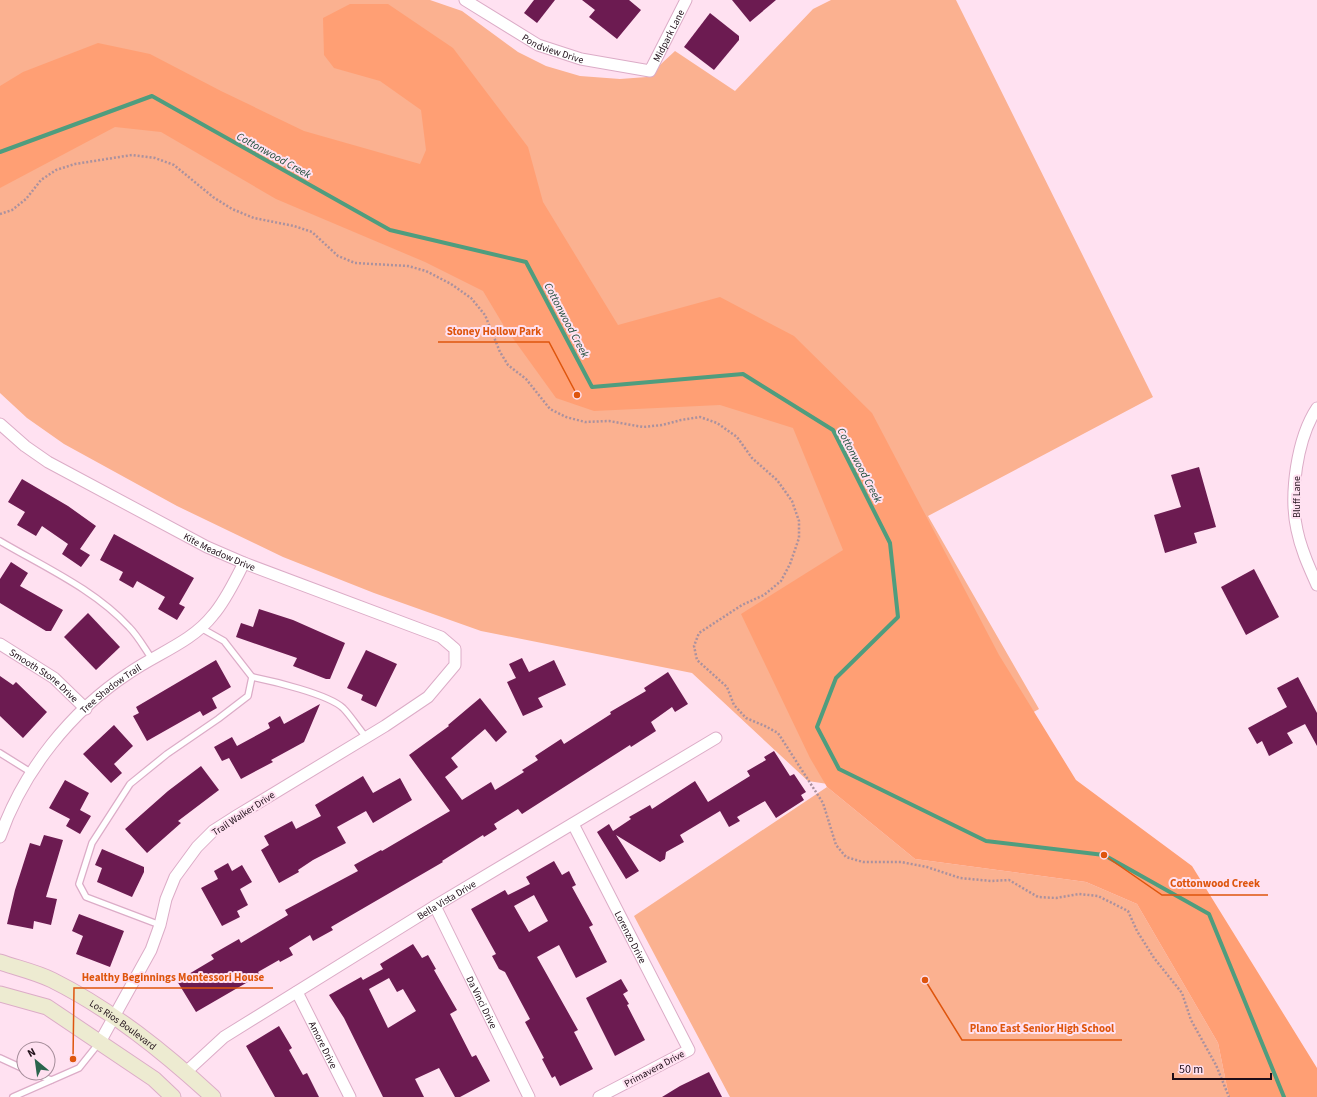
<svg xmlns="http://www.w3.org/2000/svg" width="1317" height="1097" font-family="'Source Sans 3',sans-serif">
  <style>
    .green { fill: #fbb190 }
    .forest { fill: #ff9f74 }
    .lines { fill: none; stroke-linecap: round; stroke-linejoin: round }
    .stream { stroke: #4f9d7e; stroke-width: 4 }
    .building { fill: #6c1b51; fill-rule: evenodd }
    .lane-casing { stroke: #dcacc7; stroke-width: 8 }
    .street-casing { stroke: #dcacc7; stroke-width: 13 }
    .secondary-casing { stroke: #dcacc7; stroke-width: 17 }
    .path { stroke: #aa919e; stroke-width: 2.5; stroke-dasharray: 2 2; stroke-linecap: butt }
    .lane { stroke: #fff; stroke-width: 5.5 }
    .street { stroke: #fff; stroke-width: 11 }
    .secondary { stroke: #edebd1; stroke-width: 15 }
    .labels { text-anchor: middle; stroke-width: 4; stroke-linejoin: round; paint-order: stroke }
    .street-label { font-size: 10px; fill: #1f0e18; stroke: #ffe1f1 }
    .water-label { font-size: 11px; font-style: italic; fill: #1c4d3a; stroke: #ffe1f1 }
    .leader { fill: none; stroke: #de550d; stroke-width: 1.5 }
    .callout-dot { fill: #de550d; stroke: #ffe1f1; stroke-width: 1.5 }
    .callout-label { font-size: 11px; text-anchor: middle; font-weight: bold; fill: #de550d; stroke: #ffe1f1; stroke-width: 4; stroke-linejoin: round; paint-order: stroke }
  </style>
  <rect width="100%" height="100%" fill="#ffe1f1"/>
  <g class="green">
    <path d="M0 0H430L462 11 518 52 546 66 580 76 620 79 647 77 675 51 735 91 813 9 831 0H956L1153 397 928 516 1039 709 887 793 808 781 692 673 481 631 374 593 283 557 177 506 64 444 27 418 0 393Z"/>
    <path d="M827 787 915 859 1086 882 1137 904 1218 1043 1229 1097H730L634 916Z"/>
  </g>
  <path class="forest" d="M350 4H388L453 48 528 147 543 202 618 325 720 297 794 336 872 413 999 655 1076 780 1192 866 1317 1068V1097H1229L1218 1043 1137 904 1086 882 915 859 827 787 810 758 741 614 843 550 793 428 720 405 594 411 556 398 504 326 483 291 425 262 276 199 161 132 115 127 0 188V86L23 72 98 43 150 54 221 91 304 131 420 164 426 150 421 110 380 81 334 68 324 55 323 18Z"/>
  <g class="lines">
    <path class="stream" d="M0 152 152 96 390 230 526 262 592 387 743 374 833 430 890 543 898 617 836 678 817 727 839 769 986 841 1104 855 1209 914 1284 1097"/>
  </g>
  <g class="building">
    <path d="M534 0H555L537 23 524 13Z"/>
    <path d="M582 0H629L641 10 617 39 589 17 595 10Z"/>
    <path d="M732 0H776L750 22Z"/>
    <path d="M710 13 739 36V40L714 70 684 47Z"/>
    <path d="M1199 467 1216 527 1194 533 1197 543 1165 553 1154 515 1181 507 1171 475Z"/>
    <path d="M22 479 68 506 96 526 80 549 90 555 81 567 62 554 68 544 42 526 36 536 17 525 25 512 8 502Z"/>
    <path d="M114 534 194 578 179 604 185 607 177 620 158 609 165 597 137 581 133 588 119 580 123 572 100 560Z"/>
    <path d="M11 562 28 573 20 586 63 610 51 631H46L0 603V579Z"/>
    <path d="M1254 569 1279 617 1246 635 1221 587Z"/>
    <path d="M259 609 293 620 345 643 330 679H326L293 666 297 658 236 637 241 623 253 627Z"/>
    <path d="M88 613 120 647 96 670 64 637Z"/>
    <path d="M366 650 397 664 376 707 361 700 363 695 347 688Z"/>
    <path d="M522 658 529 672 554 660 566 685 538 698 543 707 523 716 507 682 516 678 509 664Z"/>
    <path d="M216 660 231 687 212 698 217 708 203 716 200 711 147 741 133 716 139 713 136 707Z"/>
    <path d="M668 672 688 704 675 712 672 707 651 722 656 731 631 747 630 745 522 814 518 809 494 824 497 829 484 837 483 835 442 861 443 862 331 927 333 930 313 941 310 935 289 948 293 955 280 962 279 960 258 972 260 975 196 1012 177 981 214 959 211 955 239 939 241 943 288 915 285 910 358 871 354 865 381 850 382 851 450 811 409 755 449 726 448 725 480 698 507 732 496 742 485 729 451 758 458 767 445 777 462 800 491 782 495 790 524 772 522 770 538 760 535 756 561 739 564 744 611 714 610 712 646 691 644 688Z"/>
    <path d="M0 676 13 685 16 682 47 712 23 738 0 716Z"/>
    <path d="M1298 677 1317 713V746L1305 724 1287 733 1293 743 1269 756 1262 741 1257 744 1248 728 1287 707 1277 688Z"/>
    <path d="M320 704 304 742 271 760 273 762 241 779 229 758 222 761 214 747 232 737 237 746 270 728 268 723 280 716 284 724Z"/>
    <path d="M114 725 133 746 114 764 122 773 111 783 83 754Z"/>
    <path d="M774 751 790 776 794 774 806 792 801 795 804 800 776 818 765 801 737 817 740 821 729 827 720 811 680 835 684 842 666 852 665 859 660 862 616 835 639 871 626 879 597 832 609 824 613 831 631 819 629 817 650 805 652 809 695 781 708 802 750 776 747 771 766 760 764 757Z"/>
    <path d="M201 766 219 790 178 821 181 823 147 853 125 829 168 791Z"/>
    <path d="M363 776 373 793 400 778 412 800 373 823 366 811 337 827 346 843 313 860 298 870 299 872 279 883 261 850 269 845 264 836 292 821 296 829 321 816 315 805Z"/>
    <path d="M65 780 89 793 80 810 91 816 80 834 66 826 70 819 49 808Z"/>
    <path d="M44 835 63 840 46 897 57 899 51 925 34 921 33 929 7 924 15 890 30 843 40 846Z"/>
    <path d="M102 849 144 867V872L132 897 97 882 102 868 95 865Z"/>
    <path d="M554 861 562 875 569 871 576 885 572 887 593 925 589 927 607 962 576 978 559 945 537 957 578 1030 574 1032 593 1069 560 1086 555 1076 552 1078 542 1059 544 1058 525 1022 530 1019 505 972 499 969 492 956 496 954 471 909 505 890 508 895 530 884 526 877ZM534 895 548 921 529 932 514 906Z"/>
    <path d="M228 863 232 871 242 865 252 882 240 889 248 905 237 911 240 917 222 926 201 888 218 879 214 871Z"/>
    <path d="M79 914 124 931 110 967 76 954 83 936 72 931Z"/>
    <path d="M413 944 422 958 428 955 436 969 434 970 457 1010 450 1014 472 1057 476 1055 490 1081 460 1097H455L439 1068 415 1079 424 1097H383L344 1018 329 995 361 977 363 980 383 969 380 964ZM389 978 397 992 403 989 416 1011 388 1028 369 989Z"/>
    <path d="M621 979 628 991 623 994 629 1004 627 1005 645 1040 615 1056 586 998Z"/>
    <path d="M279 1026 292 1048 289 1050 303 1075 307 1073 319 1097H275L246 1046Z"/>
    <path d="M709 1072 722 1097H662L680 1086Z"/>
  </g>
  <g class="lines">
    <g class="lane-casing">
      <g id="lane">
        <path d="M0 541C44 567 94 589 129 627 138 636 145 649 152 659"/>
        <path d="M252 677C272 681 328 694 343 708 351 716 358 728 366 737"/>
        <path d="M0 753 32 773"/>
        <path d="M160 925 86 897 79 884 92 843 130 784 167 754 218 719 248 696 252 677 224 641 201 628"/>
        <path d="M0 1058 24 1069"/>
        <path d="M34 1073 51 1080"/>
        <path d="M13 1097 79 1068 99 1043"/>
      </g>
    </g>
    <g class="street-casing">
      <g id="street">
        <path id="s1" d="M465 0 538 45 581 59 650 71 686 0"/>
        <path d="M1317 408C1297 438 1289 495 1297 530 1301 550 1309 567 1317 585"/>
        <path id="s2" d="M0 424 25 446 48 462 207 547 244 563 441 637 455 649V665L428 697 385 726 238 815 213 831 197 847 175 877 166 899 160 925 151 950 100 1042"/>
        <path id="s3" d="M0 644 54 678 86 709"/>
        <path id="s4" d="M573 824 689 1050 599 1097"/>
        <path id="s5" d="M0 837C23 771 71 711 129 673 156 654 192 642 213 615 226 600 235 580 244 563"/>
        <path id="s6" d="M435 906 529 1097"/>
        <path id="s7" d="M297 992 350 1097"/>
        <path id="s8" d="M186 1072 224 1037 435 906 716 738"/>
      </g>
    </g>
    <g class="secondary-casing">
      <g id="secondary">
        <path id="s9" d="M0 962C17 968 36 972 52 980 112 1010 164 1052 213 1097"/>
        <path d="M0 994 47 1007 154 1079 173 1097"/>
      </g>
    </g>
    <path class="path" d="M0 214 12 210 26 199 41 180 56 170 75 164 132 155 155 158 174 165 213 197 232 209 254 218 294 226 312 232 338 256 355 263 408 266 426 271 451 284 471 298 485 315 500 352 508 365 526 379 550 409 566 417 585 422 609 421 643 427 662 425 681 420 700 417 717 423 737 437 752 458 777 480 792 501 799 521V538L790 564 781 581 764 595 742 605 699 633 694 646 697 660 727 687 734 705 746 718 765 726 778 733 823 803 836 845 846 857 863 862H901L927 867 960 878 991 881 1009 880 1038 897 1056 898 1079 894 1098 896 1128 911 1137 931 1154 958 1182 993 1191 1020 1216 1065 1229 1097"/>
    <use href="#lane" class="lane"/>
    <use href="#street" class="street"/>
    <use href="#secondary" class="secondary"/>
  </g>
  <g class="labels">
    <g class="street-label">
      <text dy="4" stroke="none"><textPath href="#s1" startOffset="241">Midpark Lane</textPath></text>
      <text dy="4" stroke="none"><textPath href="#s1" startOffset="101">Pondview Drive</textPath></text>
      <text transform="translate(1296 497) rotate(-90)" y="4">Bluff Lane</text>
      <text dy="4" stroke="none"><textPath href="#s2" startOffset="255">Kite Meadow Drive</textPath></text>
      <text dy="4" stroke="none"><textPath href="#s3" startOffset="54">Smooth Stone Drive</textPath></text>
      <text dy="4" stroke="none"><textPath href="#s5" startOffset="188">Tree Shadow Trail</textPath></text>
      <text transform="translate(243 813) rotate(-33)" y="4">Trail Walker Drive</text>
      <text dy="4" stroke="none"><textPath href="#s8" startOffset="313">Bella Vista Drive</textPath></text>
      <text dy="4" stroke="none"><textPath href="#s4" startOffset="127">Lorenzo Drive</textPath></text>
      <text dy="4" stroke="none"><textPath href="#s6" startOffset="107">Da Vinci Drive</textPath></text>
      <text dy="4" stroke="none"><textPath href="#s9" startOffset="139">Los Rios Boulevard</textPath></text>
      <text dy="4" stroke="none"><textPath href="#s7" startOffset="59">Amore Drive</textPath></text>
      <text transform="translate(654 1068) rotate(-28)" y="4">Primavera Drive</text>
    </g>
    <g class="water-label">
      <text transform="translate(274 155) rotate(29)" y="4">Cottonwood Creek</text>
      <text transform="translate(567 320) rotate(62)" y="4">Cottonwood Creek</text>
      <text transform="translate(860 465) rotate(62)" y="4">Cottonwood Creek</text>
    </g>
  </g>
  <path class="leader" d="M577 395L549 342H438M1104 855L1162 895H1268M73 1059L74 988H273M925 980L962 1040H1122"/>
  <g class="callout-dot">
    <circle cx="577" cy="395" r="4"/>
    <circle cx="1104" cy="855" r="4"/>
    <circle cx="73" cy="1059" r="4"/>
    <circle cx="925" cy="980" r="4"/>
  </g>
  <g class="callout-label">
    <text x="494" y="335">Stoney Hollow Park</text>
    <text x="1215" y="887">Cottonwood Creek</text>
    <text x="173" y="981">Healthy Beginnings Montessori House</text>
    <text x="1042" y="1032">Plano East Senior High School</text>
  </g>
  <g transform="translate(36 1061) rotate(331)"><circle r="19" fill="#ffe1f1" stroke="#a58d9a"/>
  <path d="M0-3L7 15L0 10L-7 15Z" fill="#2b644d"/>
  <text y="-6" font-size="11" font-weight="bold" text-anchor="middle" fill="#1f0e18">N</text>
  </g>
  <path d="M1173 1073v6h98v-6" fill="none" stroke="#1f0e18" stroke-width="2"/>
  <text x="1179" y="1073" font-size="12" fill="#1f0e18" stroke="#ffe1f1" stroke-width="3" paint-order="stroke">50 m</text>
</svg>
